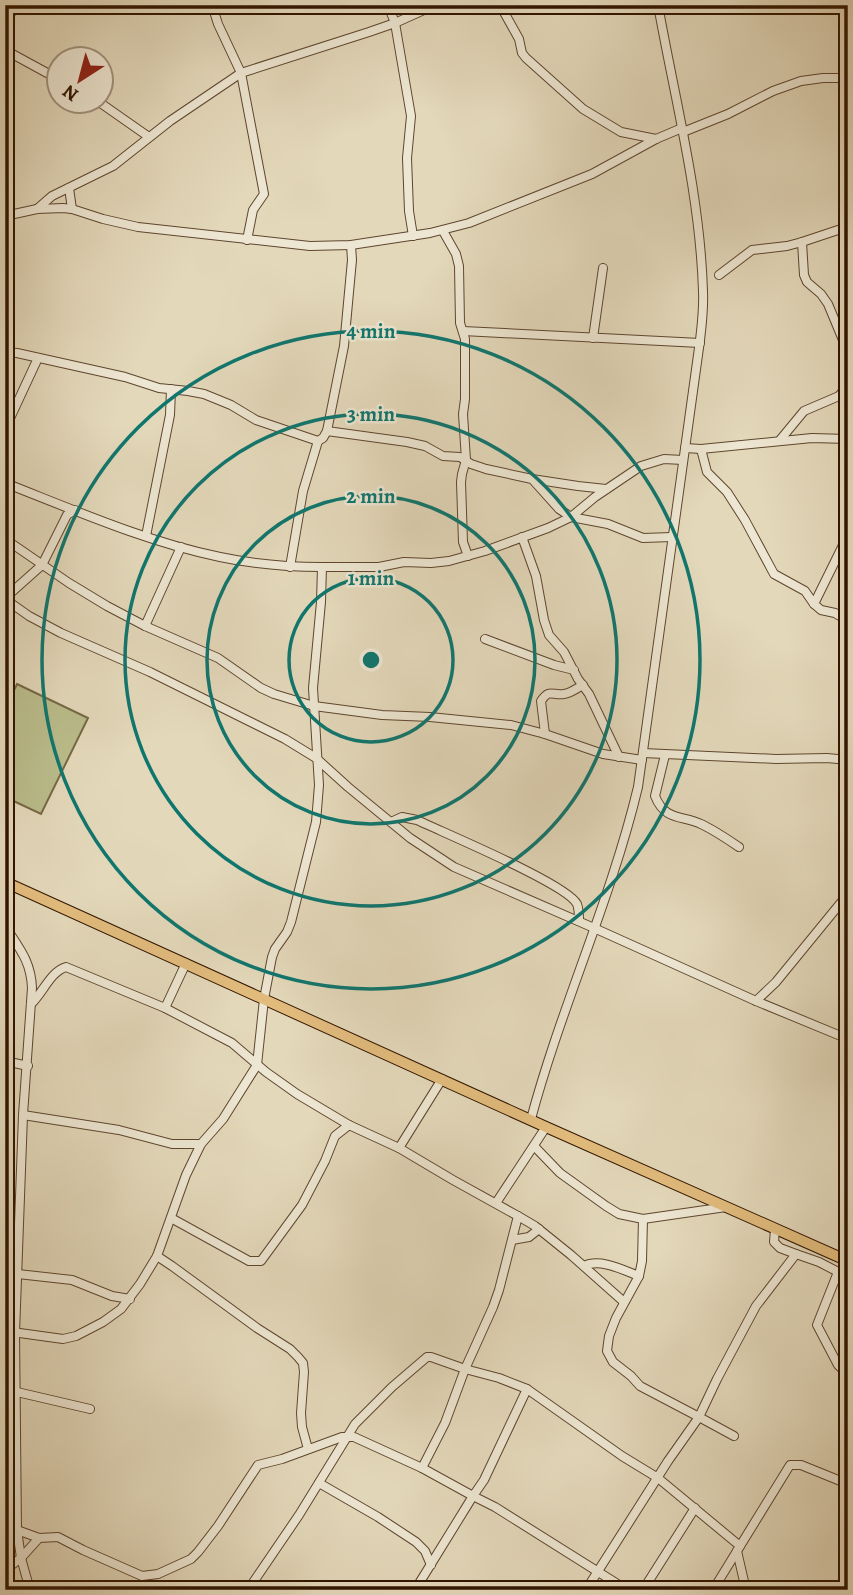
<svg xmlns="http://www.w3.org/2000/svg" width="853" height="1595" font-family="Alegreya,serif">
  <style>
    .green { fill: #babc8b; stroke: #766846; stroke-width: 2 }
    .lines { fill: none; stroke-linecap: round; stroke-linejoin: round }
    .minor-casing { stroke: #5e462e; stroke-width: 10 }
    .major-casing { stroke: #311500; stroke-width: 12 }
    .minor { stroke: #ede6d2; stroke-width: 8 }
    .major { stroke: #e2bc7d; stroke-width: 10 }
    .ring { fill: none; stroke: #0f766e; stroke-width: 3.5 }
    .centre { fill: #0f766e; stroke: #ede6d2; stroke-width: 3.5 }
    .ring-label { font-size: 21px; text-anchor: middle; font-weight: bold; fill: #0f766e; stroke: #ede6d2; stroke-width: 5; stroke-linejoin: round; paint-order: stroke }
  </style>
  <rect width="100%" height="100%" fill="#e3d8ba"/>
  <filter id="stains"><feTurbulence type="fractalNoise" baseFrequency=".00286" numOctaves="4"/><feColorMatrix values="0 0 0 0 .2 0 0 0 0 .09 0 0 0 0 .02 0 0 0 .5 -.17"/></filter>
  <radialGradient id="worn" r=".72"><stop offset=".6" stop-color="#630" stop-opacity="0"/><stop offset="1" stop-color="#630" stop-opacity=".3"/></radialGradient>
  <path class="green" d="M17 684 88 718 41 814 5 797V709Z"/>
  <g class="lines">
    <g class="minor-casing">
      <g id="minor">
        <path d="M212 5 218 24 241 73 264 194 253 210 247 240"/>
        <path d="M388 5 395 23 411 116 407 158 409 211 413 236"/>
        <path d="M500 5 519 39 522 53 526 58 583 109 621 132 656 139"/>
        <path d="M5 18 20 5"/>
        <path d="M5 50 60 80"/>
        <path d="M99 102 149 137"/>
        <path d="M683 132 728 114 773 91 801 81 823 78H848"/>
        <path d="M69 188 72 209"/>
        <path d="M37 209 52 196 113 166 170 121 241 73 369 32 395 23 435 5"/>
        <path d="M5 216 37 209 63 208 72 209 103 219 138 227 310 246 351 245 430 233 469 223 592 174 656 139 682 128"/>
        <path d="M443 231 456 254 459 266 460 323 465 339V399L463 414 466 460 462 474 461 482 463 542 468 556"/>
        <path d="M802 242 804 275 807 282 821 294 828 304 848 352"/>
        <path d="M5 252 8 216"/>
        <path d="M719 275 752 250 787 246 802 242 841 229 848 225"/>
        <path d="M463 331 700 343"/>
        <path d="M593 338 603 268"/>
        <path d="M5 352 17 353 125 377 159 388 188 391 204 394 231 405 256 420 318 441 323 438 327 431 344 346 352 260 351 245"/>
        <path d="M5 429 38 358"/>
        <path d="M327 431 407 442 425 446 443 456 460 457 471 464 486 469 532 479 578 486 606 489"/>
        <path d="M780 440 804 411 839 396 848 385"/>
        <path d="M685 448 701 449 812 438 848 439"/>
        <path d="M701 449 707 472 727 492 745 520 774 574 805 591 814 604 821 610 835 613 848 621"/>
        <path d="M533 480 559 509 571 517 608 524 643 538 672 537"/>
        <path d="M5 483C74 510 147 542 220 557 253 564 288 567 322 567"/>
        <path d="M146 536 170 415 171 389"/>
        <path d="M522 537 536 576 544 620 549 635 564 652 578 679 589 694 619 757"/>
        <path d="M5 539 69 583 107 606 145 626 218 658 261 688 274 694 314 706 382 715 430 717 511 725 545 734 603 754 642 760"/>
        <path d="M290 567 303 491 318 441"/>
        <path d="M5 598 42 565 67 515 75 510"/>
        <path d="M5 599 29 616 61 633 150 672 285 739 316 758 348 787 410 838 454 867 594 928 756 1001 848 1039"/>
        <path d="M814 604 848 535"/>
        <path d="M145 626 181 547"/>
        <path d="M485 639 554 665 574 670"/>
        <path d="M545 734 541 701C550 688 552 696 564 694 571 693 577 688 583 685"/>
        <path d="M643 753 776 759 827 758 848 760"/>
        <path d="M665 755 655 796C665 821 681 815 701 824 714 830 727 839 739 847"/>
        <path d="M391 822 402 817 417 820C444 833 567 884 577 904 579 909 579 916 579 921"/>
        <path d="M5 926C19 948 31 961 32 988L23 1115 15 1333 17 1530 21 1558 30 1590"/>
        <path d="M756 1001 776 982 848 894"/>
        <path d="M31 1004C43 993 50 972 66 967L165 1008 232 1043 266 1072 297 1094 349 1125 399 1148 453 1180 518 1216 499 1290 493 1307 465 1369 445 1423 422 1468"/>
        <path d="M165 1008 186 963"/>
        <path d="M5 1061 28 1066"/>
        <path d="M23 1115 119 1130 172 1144H201"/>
        <path d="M531 1119C561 1007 611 900 638 787L698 355C701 334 704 312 703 291 700 194 675 100 658 5"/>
        <path d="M534 1146 560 1173 606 1206 619 1214 643 1219 726 1207"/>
        <path d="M399 1148 442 1079"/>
        <path d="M496 1203 546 1127"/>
        <path d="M518 1216 535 1226 571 1255 624 1302"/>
        <path d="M171 1218 249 1261H261L302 1205 325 1161 335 1136 349 1125"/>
        <path d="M512 1240 529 1237 539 1229"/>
        <path d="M796 1254 819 1262 848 1277"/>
        <path d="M157 1256 172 1266 257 1328 290 1349 298 1357 303 1363 304 1372 301 1413 302 1427 308 1449"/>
        <path d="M584 1266C600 1258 623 1270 639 1276"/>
        <path d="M838 1272 817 1325 838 1365 848 1375"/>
        <path d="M18 1274 72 1280 112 1296 130 1299"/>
        <path d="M5 1331 63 1339 76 1336 103 1322 121 1309 140 1284 157 1256 186 1175 201 1144 223 1119 257 1065 264 999 272 957 275 949 287 932 291 922 316 822 319 785 313 688 321 602 322 567H379L404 562 431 563 449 561 485 551 548 528 571 517 595 497 641 466 664 459 683 460"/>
        <path d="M527 1389 484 1480 473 1496 495 1507 627 1590"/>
        <path d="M17 1392 90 1409"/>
        <path d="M734 1436 699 1417 717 1379 756 1306 796 1254 780 1248 774 1242 775 1229"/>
        <path d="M319 1483 378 1517 416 1542 425 1551 431 1565"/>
        <path d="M17 1530 39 1538 58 1537 83 1550 142 1576 158 1574 191 1559 198 1552 218 1526 258 1465 282 1459 342 1437H354L422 1468 473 1496 415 1590"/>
        <path d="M737 1551 746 1590"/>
        <path d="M5 1570 21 1558 39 1538"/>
        <path d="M248 1590 299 1515 355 1424 392 1387 427 1357H431L465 1369 499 1378 527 1389 622 1456 658 1478 740 1546"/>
        <path d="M586 1590 668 1461 699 1417 640 1386 631 1376 613 1362 607 1351 609 1336 616 1318 639 1276 642 1261 643 1219"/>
        <path d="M643 1590 695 1508"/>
        <path d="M713 1590 790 1465H801L848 1484"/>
      </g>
    </g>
    <g class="major-casing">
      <path id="major" d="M5 882 546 1127 848 1261"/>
    </g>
    <use href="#minor" class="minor"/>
    <use href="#major" class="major"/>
  </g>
  <g class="ring">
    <circle cx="371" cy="660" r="82"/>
    <circle cx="371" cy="660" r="164"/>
    <circle cx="371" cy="660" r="246"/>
    <circle cx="371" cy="660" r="329"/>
  </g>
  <circle cx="371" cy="660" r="10" class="centre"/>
  <g class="ring-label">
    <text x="371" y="338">4 min</text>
    <text x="371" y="421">3 min</text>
    <text x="371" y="503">2 min</text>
    <text x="371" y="585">1 min</text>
  </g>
  <rect width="853" height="1595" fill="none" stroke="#e3d8ba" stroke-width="28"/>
  <rect x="7" y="7" width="839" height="1581" fill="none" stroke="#311500" stroke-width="3.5"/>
  <rect x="14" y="14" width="825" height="1567" fill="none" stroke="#311500" stroke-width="2"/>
  <g transform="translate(80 80) rotate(216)"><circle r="33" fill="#ede6d2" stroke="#a2927e" stroke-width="2"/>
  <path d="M0-5L12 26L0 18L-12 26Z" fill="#8f2418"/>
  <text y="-10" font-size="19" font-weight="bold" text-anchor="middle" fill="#311500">N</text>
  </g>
  <rect width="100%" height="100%" filter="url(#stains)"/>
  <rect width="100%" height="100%" fill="url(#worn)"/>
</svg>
